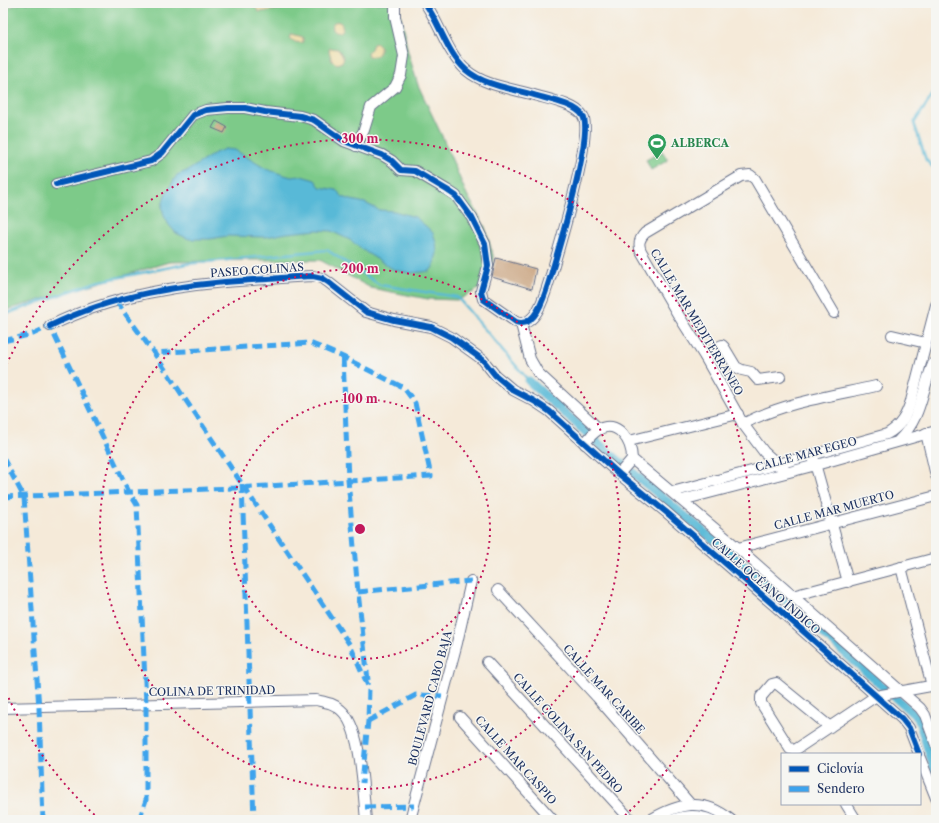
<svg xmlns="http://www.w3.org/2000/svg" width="939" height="823" font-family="'Libre Caslon Text',serif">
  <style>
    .green { fill: #7dca89; stroke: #4c7c74 }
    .sand { fill: #eeda9e; stroke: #84847e }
    .water { fill: #58b9d7; stroke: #3a749a }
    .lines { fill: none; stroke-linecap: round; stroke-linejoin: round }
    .stream { stroke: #58b9d7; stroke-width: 2.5 }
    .canal { stroke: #58b9d7; stroke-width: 9 }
    .building { fill: #cca987 }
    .street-casing { stroke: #677089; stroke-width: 12 }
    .street { stroke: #fff; stroke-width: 10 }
    .quiet { stroke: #3da3ed; stroke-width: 5; stroke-dasharray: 10 5; stroke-linecap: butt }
    .cycleway-casing { stroke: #f6f6f2; stroke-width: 8 }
    .cycleway { stroke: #0057b8; stroke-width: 6 }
    .ring { fill: none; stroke: #c2185b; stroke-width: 2; stroke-dasharray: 2 4 }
    .labels { text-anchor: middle; stroke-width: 3; stroke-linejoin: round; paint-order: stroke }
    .leisure-label { font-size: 11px; font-weight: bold; fill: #27864d; stroke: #f6f6f2; text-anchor: start }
    .street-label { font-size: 11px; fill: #1b2f5e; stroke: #f6f6f2 }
    .centre { fill: #c2185b; stroke: #f6f6f2; stroke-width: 2 }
    .ring-label { font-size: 12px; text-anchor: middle; font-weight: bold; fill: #c2185b; stroke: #f6f6f2; stroke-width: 3; stroke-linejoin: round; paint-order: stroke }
  </style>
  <rect width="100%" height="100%" fill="#f6f6f2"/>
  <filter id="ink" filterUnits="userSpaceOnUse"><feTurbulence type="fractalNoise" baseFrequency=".025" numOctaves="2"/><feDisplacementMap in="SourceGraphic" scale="8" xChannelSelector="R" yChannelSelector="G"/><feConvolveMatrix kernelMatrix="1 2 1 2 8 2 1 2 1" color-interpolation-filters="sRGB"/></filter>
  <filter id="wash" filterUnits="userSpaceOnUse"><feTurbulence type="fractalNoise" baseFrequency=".012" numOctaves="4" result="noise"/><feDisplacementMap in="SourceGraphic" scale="16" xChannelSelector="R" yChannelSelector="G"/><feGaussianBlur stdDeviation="0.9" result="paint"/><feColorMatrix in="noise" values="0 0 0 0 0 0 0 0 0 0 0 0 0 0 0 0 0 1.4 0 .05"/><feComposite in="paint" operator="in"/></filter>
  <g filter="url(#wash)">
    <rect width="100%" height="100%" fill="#f5ead9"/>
    <g class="green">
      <path d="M22 3H394L400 13 408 52 418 85 442 136 466 193 485 227 494 259 487 281 477 290 458 300 428 299 371 288 320 260H250L169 262 3 311V9Z"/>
      <path d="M662 151 668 160 651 170 646 160Z"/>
    </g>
    <g class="sand">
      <path d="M255 3H281L284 6 282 9 259 12 255 7Z"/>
      <circle cx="337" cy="27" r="5.5"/>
      <path d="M292 34 303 37V41L302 43 295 42 290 38Z"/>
      <path d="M377 43C383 46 380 54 375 57L368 56 367 53 371 49 373 44Z"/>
      <path d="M330 48 338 49 344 58 342 62 337 64 332 61 329 51Z"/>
    </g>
    <path class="water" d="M225 149 235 150 266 169 281 174 291 177 301 176 315 180 320 187 336 190 343 197 351 200 365 203 379 210 394 211 415 217 428 228 433 233 436 242 437 253 433 267 430 271 422 272 410 273 400 271 393 269 367 253 350 240 331 231 318 230 307 231 287 233 266 237 227 236 210 239H189L176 233 169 225 164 216 162 207 165 195 177 175 189 170 215 153Z"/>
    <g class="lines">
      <g class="stream">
        <path d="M936 90 914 123 926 160 936 170"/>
        <path d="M3 315 96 282 186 264 327 250 380 285 457 297 529 381"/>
      </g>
      <g class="canal">
        <path d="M529 381 608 452 781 596 918 718 936 774"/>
        <path d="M694 492 745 478"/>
      </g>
    </g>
    <g id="blocks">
      <g class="building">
        <path d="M216 121 227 127 224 133 212 128Z"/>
        <path d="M496 258 536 269 532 289 492 277Z"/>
      </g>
    </g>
  </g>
  <g filter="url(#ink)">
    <use href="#blocks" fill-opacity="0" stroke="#677089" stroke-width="1"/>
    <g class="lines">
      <g class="street-casing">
        <g id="street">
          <path d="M356 146 364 130 371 107 395 87 401 75 404 56 395 17V3"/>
          <path d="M56 184 151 161 162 153 193 115 206 110 228 108H245L265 112 300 116 314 120 344 141 382 155 392 161 401 170 415 171 447 190 456 196 472 218 485 244 488 266 481 291 483 299 516 322C537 330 546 290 551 275 558 250 594 134 583 116 576 104 547 99 534 95 511 88 485 86 466 70 447 53 440 24 425 3"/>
          <path d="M521 324 530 359 538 373 599 429"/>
          <path d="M50 326C112 295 183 284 252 280 272 279 292 277 313 276L322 278 328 282 366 312 394 320 431 327 451 337 483 360 495 375 513 390 534 401 549 411 619 474 666 512 776 607 902 719 909 728 919 754"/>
          <path d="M892 335 926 343"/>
          <path d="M705 357 718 347 722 345 724 347 736 367 742 370 751 372 758 380 780 377"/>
          <path d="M743 424C784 402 832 396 876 386"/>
          <path d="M926 433 936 476"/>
          <path d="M899 440C922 417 921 392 933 364"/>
          <path d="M629 441 738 414"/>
          <path d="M585 444C588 439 593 433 598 430 617 418 632 441 632 459L738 548 920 708 925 715 936 745"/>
          <path d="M814 460 848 582"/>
          <path d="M787 472 764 452 743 424 705 357 677 313 641 251C638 244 639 239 645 233L741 176 750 175 755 179 834 313"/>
          <path d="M619 474 632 459"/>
          <path d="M672 492 812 455 887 434C901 426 906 416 911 401L936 305"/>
          <path d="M682 500 816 465 936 431"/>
          <path d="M738 548 936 496"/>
          <path d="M901 567 932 686"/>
          <path d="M498 590 597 697 691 805"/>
          <path d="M792 596 936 558"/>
          <path d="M487 662 631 820"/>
          <path d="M3 708 316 700C325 702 334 703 341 710 362 728 363 793 366 820"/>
          <path d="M460 717 553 820"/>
          <path d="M830 727 776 683 772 684 761 697V703L790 749 795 750 876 696 936 685"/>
          <path d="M920 758 936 798"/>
          <path d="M846 804 856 820"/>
          <path d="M410 820 457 643 471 581"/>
          <path d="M650 820C679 803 703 797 731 820"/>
          <path d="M672 820C685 815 698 814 711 820"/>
        </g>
      </g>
      <use href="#street" class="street"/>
      <g class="quiet">
        <path d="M116 301 154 353 350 645 369 688 368 721 362 783"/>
        <path d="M3 341 33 334 50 326 129 492 137 505 146 704V800L139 820"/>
        <path d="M343 357 348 480 358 592 368 680"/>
        <path d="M3 458 24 497 39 708 43 820"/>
        <path d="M242 484 254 820"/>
        <path d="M3 497 235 488 431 476 415 403 404 388 343 357 310 343 154 353"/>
        <path d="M358 592 471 581"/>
        <path d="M368 721 416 695 442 696"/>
        <path d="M365 807 414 806"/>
      </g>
      <g class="cycleway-casing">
        <g id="cycleway">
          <path d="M56 184 151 161 162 153 193 115 206 110 228 108H245L265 112 300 116 314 120 344 141 382 155 392 161 401 170 415 171 447 190 456 196 472 218 485 244 488 266 481 291 483 299 516 322C537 330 546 290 551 275 558 250 594 134 583 116 576 104 547 99 534 95 511 88 485 86 466 70 447 53 440 24 425 3"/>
          <path d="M50 326C112 295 183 284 252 280 272 279 292 277 313 276L322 278 328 282 366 312 394 320 431 327 451 337 483 360 495 375 513 390 534 401 549 411 619 474 666 512 776 607 902 719 909 728 919 754"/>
        </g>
      </g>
      <use href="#cycleway" class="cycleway"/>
    </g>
  </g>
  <g class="ring">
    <circle cx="360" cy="529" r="130"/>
    <circle cx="360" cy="529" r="260"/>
    <path d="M99 819A390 390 0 0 1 4 688M4 370A390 390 0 1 1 621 819"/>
  </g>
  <defs>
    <g id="stadium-pin" transform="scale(1)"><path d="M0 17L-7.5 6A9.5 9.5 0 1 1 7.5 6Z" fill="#2e9e5b" stroke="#f6f6f2"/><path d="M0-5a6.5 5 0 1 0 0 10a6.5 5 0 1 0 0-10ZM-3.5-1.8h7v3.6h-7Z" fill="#fff"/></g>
  </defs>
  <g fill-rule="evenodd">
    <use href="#stadium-pin" x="657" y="143"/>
  </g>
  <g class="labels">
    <g class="leisure-label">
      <text x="671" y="147">ALBERCA</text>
    </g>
    <g class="street-label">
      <text transform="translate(257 270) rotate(-4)" y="4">PASEO COLINAS</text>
      <text transform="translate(697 322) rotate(59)" y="4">CALLE MAR MEDITERRANEO</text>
      <text transform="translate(806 454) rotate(-15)" y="4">CALLE MAR EGEO</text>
      <text transform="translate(834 510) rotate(-15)" y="4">CALLE MAR MUERTO</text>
      <text transform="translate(766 586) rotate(41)" y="4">CALLE OCÉANO ÍNDICO</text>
      <text transform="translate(604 689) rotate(48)" y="4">CALLE MAR CARIBE</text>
      <text transform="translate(212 691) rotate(-1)" y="4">COLINA DE TRINIDAD</text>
      <text transform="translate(430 698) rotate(-75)" y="4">BOULEVARD CABO BAJA</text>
      <text transform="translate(568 733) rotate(48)" y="4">CALLE COLINA SAN PEDRO</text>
      <text transform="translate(516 760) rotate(48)" y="4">CALLE MAR CASPIO</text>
    </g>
  </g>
  <circle cx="360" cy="529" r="6" class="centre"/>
  <g class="ring-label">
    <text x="360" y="143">300 m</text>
    <text x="360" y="273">200 m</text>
    <text x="360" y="403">100 m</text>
  </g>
  <rect width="939" height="823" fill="none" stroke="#f6f6f2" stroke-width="16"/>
  <rect x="781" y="753" width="140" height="52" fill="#f6f6f2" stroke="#9ea6b7"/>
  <rect x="789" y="766" width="20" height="6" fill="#0057b8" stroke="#9ea6b7"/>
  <text x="817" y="773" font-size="12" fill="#1b2f5e">Ciclovía</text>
  <rect x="789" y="786" width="20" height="6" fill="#3da3ed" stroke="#9ea6b7"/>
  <text x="817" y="793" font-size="12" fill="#1b2f5e">Sendero</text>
</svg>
